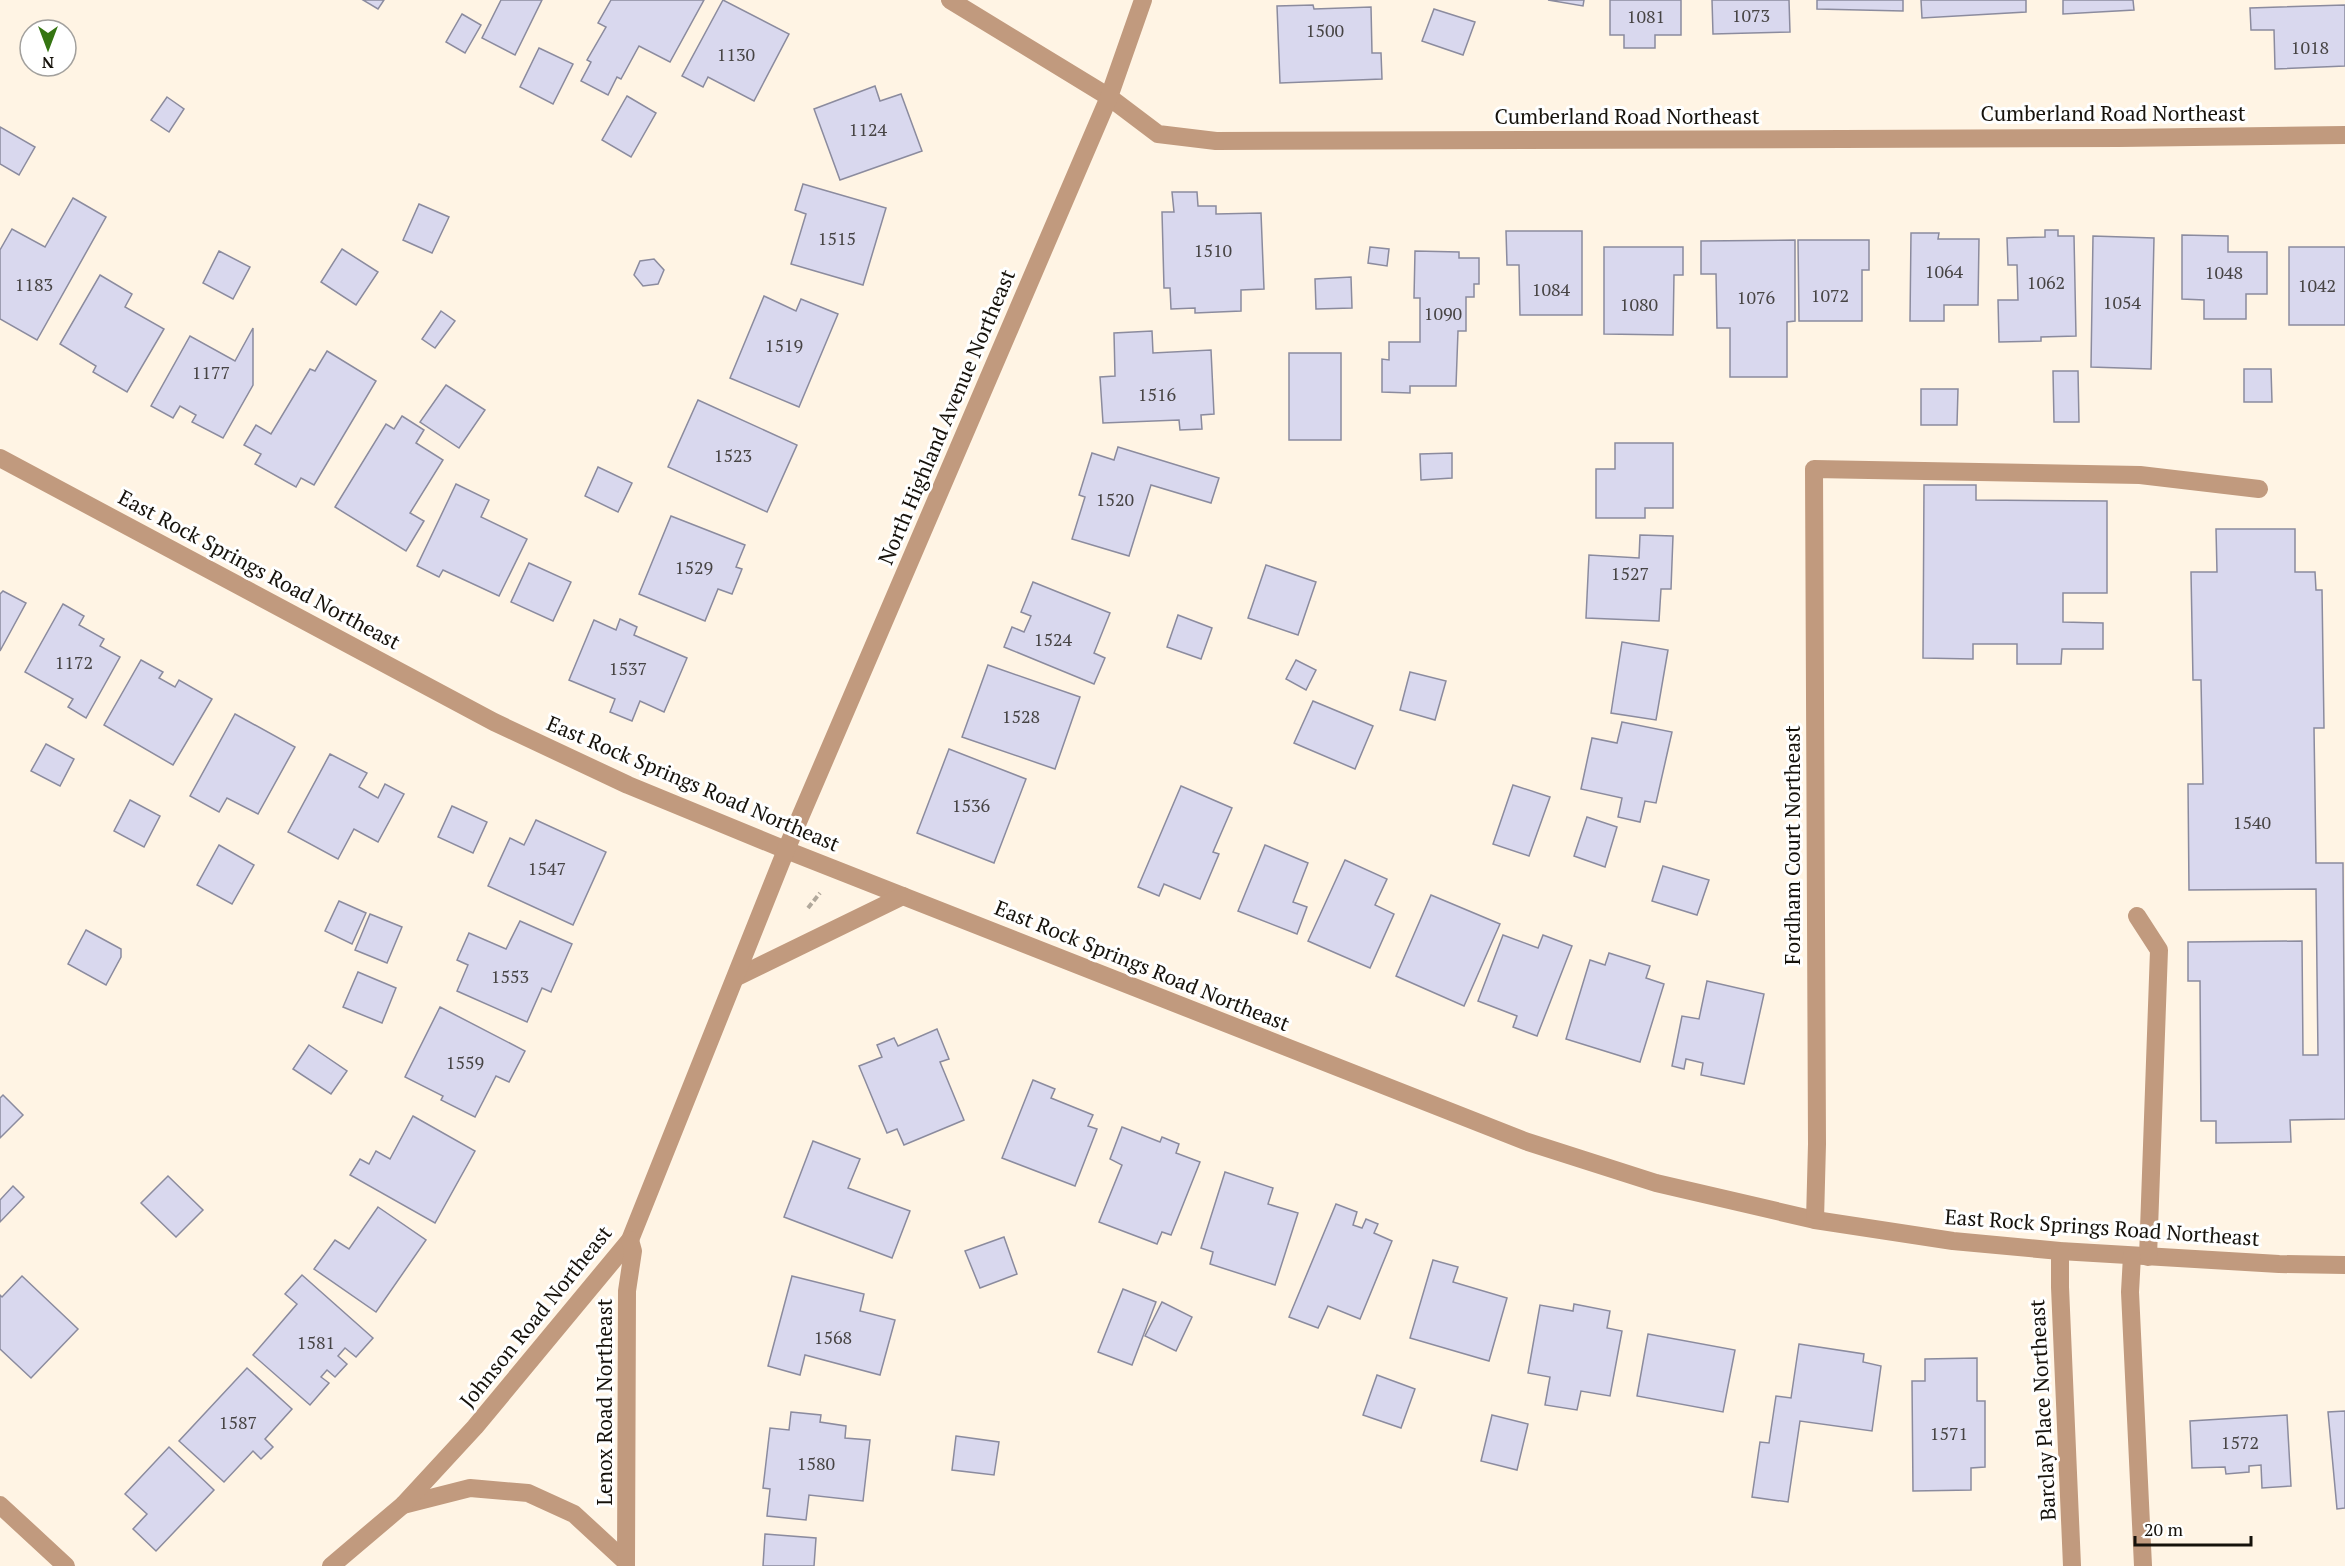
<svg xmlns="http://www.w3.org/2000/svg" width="2345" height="1566" font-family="'PT Serif',serif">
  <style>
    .building { fill: #d9d8ee; stroke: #8b8b9e; stroke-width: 1.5 }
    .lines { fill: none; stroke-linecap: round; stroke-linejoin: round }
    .path { stroke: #b1a89b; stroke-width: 4; stroke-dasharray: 6 3; stroke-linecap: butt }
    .minor { stroke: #c19a7e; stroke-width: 18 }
    .labels { text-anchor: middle; stroke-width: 6; stroke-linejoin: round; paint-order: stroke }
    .number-label { font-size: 18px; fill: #474444 }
    .street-label { font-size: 21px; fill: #16120b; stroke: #fff }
  </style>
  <rect width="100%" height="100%" fill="#fff4e4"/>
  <g class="building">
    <path d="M363 0H384L378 9Z"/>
    <path d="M501 0H542L515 55 482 38Z"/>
    <path d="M611 0H704L670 62 639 46 621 79 617 77 608 95 581 81 591 62 587 60 606 27 598 23Z"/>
    <path d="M723 0 789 34 754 101 708 77 703 87 682 76Z"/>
    <path d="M1548 0H1584L1583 6Z"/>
    <path d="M1610 0H1681V35H1655V48H1624V35H1610Z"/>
    <path d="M1712 0H1789L1790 32 1713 34Z"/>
    <path d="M1817 0H1903V11L1817 9Z"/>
    <path d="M1921 0H2026V12L1922 18Z"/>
    <path d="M2063 0H2133L2134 10 2063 14Z"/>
    <path d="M1313 5 1314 9 1371 7 1372 53H1381L1382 79 1280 83 1277 6Z"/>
    <path d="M2345 5V66L2275 69 2274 30H2251L2250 8Z"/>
    <path d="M1434 9 1475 22 1463 55 1422 41Z"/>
    <path d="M462 14 481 25 465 53 446 42Z"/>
    <path d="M539 48 573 64 553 104 520 87Z"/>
    <path d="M875 86 880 101 901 94 922 151 840 180 814 109Z"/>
    <path d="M627 96 656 113 631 157 602 140Z"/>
    <path d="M167 97 184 109 169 132 151 120Z"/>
    <path d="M0 127 35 147 19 175 0 164Z"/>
    <path d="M803 184 886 208 863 285 791 264 806 214 795 210Z"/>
    <path d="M1172 192H1197L1198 206H1216V214L1261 213 1264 289 1241 290V311L1195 313V308L1171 309 1170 288H1164L1162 212H1174Z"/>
    <path d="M73 198 106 217 37 340 0 319V250L12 229 45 247Z"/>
    <path d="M419 204 449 217 432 253 403 240Z"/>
    <path d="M2045 230H2058V236H2074L2076 336 2041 337V341L1999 342 1998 300H2018L2017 265H2008L2007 238 2045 237Z"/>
    <path d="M1506 231H1582V315H1520L1519 265H1507Z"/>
    <path d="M1911 233H1939L1938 239H1979L1978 305H1944V321H1910Z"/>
    <path d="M2182 235 2228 236V252H2267V294H2246V319H2204V300L2182 299Z"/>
    <path d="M2093 236 2154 238 2151 369 2091 367Z"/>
    <path d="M1795 240V321L1787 322V377H1730V328H1717L1716 274H1701V241Z"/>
    <path d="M1798 240H1869V270H1862V321H1799Z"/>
    <path d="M1370 247 1389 249 1387 266 1368 263Z"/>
    <path d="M1604 247H1683V275H1674L1673 335 1604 334Z"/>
    <rect x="2289" y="247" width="56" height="78"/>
    <path d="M342 249 378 272 356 305 321 282Z"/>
    <path d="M219 251 250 267 233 299 203 283Z"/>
    <path d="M1415 251 1459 252V258H1479V284H1474V297H1466V331H1458L1456 386H1410V393L1382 392V359L1389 360V342H1420V298H1414Z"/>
    <path d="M654 259 664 270 658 284 643 286 634 275 640 261Z"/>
    <path d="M100 275 132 294 125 307 164 329 127 392 93 372 96 366 60 344Z"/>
    <path d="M1351 277 1352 308 1316 309 1315 279Z"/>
    <path d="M764 296 796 311 801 299 838 314 799 407 730 378Z"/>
    <path d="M441 311 455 321 435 348 422 339Z"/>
    <path d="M253 328V385L223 438 192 422 196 415 180 406 173 418 151 406 190 336 235 361Z"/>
    <path d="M1152 331 1153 353 1211 350 1214 414 1201 415 1202 429 1180 430 1179 420 1103 423 1100 377 1115 376 1114 333Z"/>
    <path d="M327 351 376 381 314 485 301 478 296 487 255 464 261 454 244 445 256 425 271 434 310 369 315 371Z"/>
    <rect x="1289" y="353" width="52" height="87"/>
    <path d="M2244 369H2271L2272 402H2244Z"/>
    <path d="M2053 371H2078L2079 422H2054Z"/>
    <path d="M446 385 485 410 459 448 420 422Z"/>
    <path d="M1921 389H1958L1957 425H1921Z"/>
    <path d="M698 400 797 445 767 512 668 467Z"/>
    <path d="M402 416 424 430 416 443 443 460 410 513 424 521 406 551 335 507 386 424 394 429Z"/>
    <path d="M1615 443H1673V508H1645V518H1596V469H1615Z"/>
    <path d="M1118 447 1219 478 1211 503 1151 485 1129 556 1072 539 1085 497 1079 495 1092 453 1114 460Z"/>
    <path d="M1452 453V478L1421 480 1420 454Z"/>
    <path d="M598 467 632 483 618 512 585 496Z"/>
    <path d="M456 484 489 500 481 517 527 539 499 596 443 570 439 577 417 566Z"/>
    <path d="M1924 485H1976V500L2107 501V593H2063V622L2103 623V649H2062L2061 664H2017V644H1973V659L1923 658Z"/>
    <path d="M671 516 745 545 736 567 742 569 732 594 718 589 705 621 639 594Z"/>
    <path d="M2216 529H2295V572H2315L2316 590H2322L2324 728H2314L2316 863H2343L2345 1119 2290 1120 2291 1142 2216 1143V1121H2201L2200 981H2188V942L2302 941 2303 1055H2318L2316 889 2189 890 2188 784H2203L2201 680H2193L2191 572H2217Z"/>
    <path d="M1640 535 1673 536 1671 589H1661L1659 621 1586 618 1589 555 1639 558Z"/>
    <path d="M529 563 571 582 553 621 511 602Z"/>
    <path d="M1266 565 1316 582 1298 635 1248 618Z"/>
    <path d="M1033 582 1110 613 1094 653 1105 658 1094 684 1004 647 1012 627 1024 632 1031 616 1021 612Z"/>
    <path d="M3 591 26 603 0 651V594Z"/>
    <path d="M63 604 84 616 79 625 104 639 100 646 120 657 86 718 68 707 73 699 25 672Z"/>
    <path d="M1178 615 1212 628 1201 659 1167 647Z"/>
    <path d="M620 619 637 627 634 635 687 658 664 712 640 701 632 721 610 712 615 699 569 680 594 620 616 630Z"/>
    <path d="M1622 642 1668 650 1656 720 1611 713Z"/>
    <path d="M141 660 163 672 159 678 175 687 179 680 212 699 173 765 104 725Z"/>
    <path d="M1296 660 1316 670 1306 690 1286 679Z"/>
    <path d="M988 665 1080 697 1055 769 962 737Z"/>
    <path d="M1410 672 1446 681 1435 720 1400 710Z"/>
    <path d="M1313 701 1373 726 1355 769 1294 743Z"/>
    <path d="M235 714 295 747 258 814 227 798 219 812 190 796Z"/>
    <path d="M1622 722 1672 732 1656 803 1645 801 1640 822 1618 817 1622 798 1581 789 1592 738 1617 743Z"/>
    <path d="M46 744 74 759 60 786 31 771Z"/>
    <path d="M949 749 1026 779 994 863 917 833Z"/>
    <path d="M330 754 367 773 359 787 378 798 385 784 404 794 378 842 354 829 338 859 288 832Z"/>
    <path d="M1513 785 1550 797 1529 856 1493 844Z"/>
    <path d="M1181 786 1232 808 1213 852 1219 854 1200 899 1164 884 1159 896 1138 887Z"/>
    <path d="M130 800 160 816 144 847 114 831Z"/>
    <path d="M452 806 487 822 473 853 438 837Z"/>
    <path d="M1587 817 1617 827 1605 867 1574 856Z"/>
    <path d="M536 820 606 852 573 925 488 886 510 838 524 845Z"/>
    <path d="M219 845 254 865 232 904 197 885Z"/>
    <path d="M1265 845 1308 863 1293 902 1307 907 1297 934 1238 911Z"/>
    <path d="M1345 860 1387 879 1375 905 1394 914 1370 968 1308 941Z"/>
    <path d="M1663 866 1709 880 1697 915 1652 901Z"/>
    <path d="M1431 895 1500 924 1464 1006 1396 976Z"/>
    <path d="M339 901 366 913 352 944 325 931Z"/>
    <path d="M370 914 402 927 387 963 355 950Z"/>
    <path d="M520 921 572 944 551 992 542 988 527 1022 457 991 468 965 457 960 469 933 506 949Z"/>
    <path d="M86 930 121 949V957L106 985 68 964Z"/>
    <path d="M1503 935 1538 948 1543 935 1572 946 1537 1036 1513 1027 1517 1016 1478 1001Z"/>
    <path d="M1609 953 1650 966 1646 978 1664 984 1640 1062 1566 1039 1590 960 1605 965Z"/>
    <path d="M358 972 396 988 382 1023 343 1007Z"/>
    <path d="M1707 981 1764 994 1744 1084 1701 1075 1703 1063 1686 1059 1684 1069 1672 1066 1682 1016 1699 1019Z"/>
    <path d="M440 1007 525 1051 509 1082 496 1076 475 1117 441 1100 443 1096 405 1077Z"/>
    <path d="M937 1029 949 1059 940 1062 964 1120 904 1145 897 1129 887 1133 859 1066 882 1057 877 1045 894 1038 898 1046Z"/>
    <path d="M309 1045 347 1071 331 1094 293 1069Z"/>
    <path d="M1033 1080 1055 1089 1051 1098 1093 1115 1088 1126 1097 1129 1075 1186 1002 1158Z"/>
    <path d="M3 1095 23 1115 0 1138V1098Z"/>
    <path d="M413 1116 475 1151 435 1223 350 1175 360 1159 369 1164 376 1151 390 1159Z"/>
    <path d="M1122 1127 1160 1142 1162 1137 1179 1144 1176 1153 1200 1162 1171 1235 1162 1232 1157 1244 1099 1222 1122 1165 1110 1159Z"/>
    <path d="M813 1141 860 1159 848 1188 910 1211 892 1258 784 1217Z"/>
    <path d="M1225 1172 1273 1188 1268 1204 1298 1213 1275 1285 1210 1264 1213 1252 1201 1248Z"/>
    <path d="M168 1176 203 1210 176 1237 141 1203Z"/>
    <path d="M13 1186 24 1197 0 1222V1200Z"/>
    <path d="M1336 1204 1357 1212 1353 1225 1362 1228 1366 1219 1378 1224 1374 1233 1392 1241 1360 1319 1328 1306 1318 1328 1289 1317Z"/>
    <path d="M378 1207 426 1240 376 1312 314 1269 335 1240 349 1249Z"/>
    <path d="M1004 1237 1017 1274 980 1288 965 1251Z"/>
    <path d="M1433 1260 1458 1267 1453 1282 1507 1298 1489 1361 1410 1338Z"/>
    <path d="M302 1275 373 1338 356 1357 345 1348 338 1356 347 1364 335 1377 327 1370 321 1377 329 1383 310 1405 253 1355 297 1304 285 1294Z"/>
    <path d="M22 1276 78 1329 31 1378 0 1349V1295L2 1297Z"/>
    <path d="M792 1276 864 1294 860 1311 895 1320 880 1375 805 1355 800 1375 768 1366Z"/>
    <path d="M1123 1289 1156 1302 1132 1365 1098 1352Z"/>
    <path d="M1162 1302 1192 1317 1176 1351 1145 1336Z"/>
    <path d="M1574 1304 1610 1311 1607 1328 1622 1331 1610 1396 1581 1391 1577 1410 1545 1405 1550 1377 1528 1373 1540 1305 1573 1311Z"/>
    <path d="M1648 1334 1735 1350 1723 1412 1637 1396Z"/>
    <path d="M1799 1344 1864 1354 1863 1362 1881 1366 1872 1431 1800 1421 1788 1502 1752 1497 1760 1442 1769 1443 1776 1396 1791 1398Z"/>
    <path d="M1977 1358V1401H1985V1467L1971 1468V1490L1913 1491 1912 1381H1925V1359Z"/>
    <path d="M247 1368 292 1409 265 1439 273 1447 261 1459 253 1451 224 1482 179 1441Z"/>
    <path d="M1377 1375 1415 1389 1401 1428 1363 1415Z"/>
    <path d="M2345 1411V1508L2337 1509 2328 1412Z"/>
    <path d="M791 1412 821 1415 820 1422 846 1426 845 1438 870 1440 863 1501 809 1495 806 1520 767 1516 770 1489 763 1488 770 1428 789 1430Z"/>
    <path d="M1492 1415 1528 1424 1517 1470 1481 1461Z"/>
    <path d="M2287 1415 2291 1486 2262 1488 2261 1465 2249 1466V1472L2226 1474 2225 1467 2192 1468 2190 1421Z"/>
    <path d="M956 1436 999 1442 994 1475 952 1470Z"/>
    <path d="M169 1447 214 1490 156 1551 133 1529 147 1514 125 1494Z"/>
    <path d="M765 1534 816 1538 814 1566H763Z"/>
  </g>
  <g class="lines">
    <path class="path" d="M808 908 820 893"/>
    <g class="minor">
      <path d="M950 0 1109 97 1158 134 1216 141 2119 138 2345 135"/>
      <path d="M0 458 494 722 628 785 786 850 1525 1141 1656 1183 1815 1220 1953 1241 2060 1251 2279 1264 2345 1265"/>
      <path d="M2137 916 2159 950 2148 1257"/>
      <path d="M737 977 903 896"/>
      <path d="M1815 1220 1817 1144 1814 469 2140 475 2259 489"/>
      <path d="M2060 1251V1287L2072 1566"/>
      <path d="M2132 1256 2130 1292 2143 1566"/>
      <path d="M0 1505 66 1566"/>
      <path d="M403 1505 470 1488 528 1493 574 1514 626 1562"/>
      <path d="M331 1566 403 1505 475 1427 630 1240 786 850 1109 97 1143 0"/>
      <path d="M626 1566 627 1291 633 1251 630 1240"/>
    </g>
  </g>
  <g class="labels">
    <g class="number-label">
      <text x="1751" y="22">1073</text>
      <text x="1646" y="23">1081</text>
      <text x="1325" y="37">1500</text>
      <text x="2310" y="54">1018</text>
      <text x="736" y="61">1130</text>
      <text x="868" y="136">1124</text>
      <text x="837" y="245">1515</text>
      <text x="1213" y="257">1510</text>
      <text x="1944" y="278">1064</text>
      <text x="2224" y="279">1048</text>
      <text x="2046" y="289">1062</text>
      <text x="34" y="291">1183</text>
      <text x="2317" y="292">1042</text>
      <text x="1551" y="296">1084</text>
      <text x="1830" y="302">1072</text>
      <text x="1756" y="304">1076</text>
      <text x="2122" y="309">1054</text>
      <text x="1639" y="311">1080</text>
      <text x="1443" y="320">1090</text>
      <text x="784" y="352">1519</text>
      <text x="211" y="379">1177</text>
      <text x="1157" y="401">1516</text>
      <text x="733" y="462">1523</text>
      <text x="1115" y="506">1520</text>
      <text x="694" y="574">1529</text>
      <text x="1630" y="580">1527</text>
      <text x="1053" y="646">1524</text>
      <text x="74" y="669">1172</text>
      <text x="628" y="675">1537</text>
      <text x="1021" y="723">1528</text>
      <text x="971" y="812">1536</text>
      <text x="2252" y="829">1540</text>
      <text x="547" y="875">1547</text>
      <text x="510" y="983">1553</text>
      <text x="465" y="1069">1559</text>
      <text x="833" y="1344">1568</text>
      <text x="316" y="1349">1581</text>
      <text x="238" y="1429">1587</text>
      <text x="1949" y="1440">1571</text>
      <text x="2240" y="1449">1572</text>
      <text x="816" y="1470">1580</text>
    </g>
    <g class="street-label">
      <text x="2113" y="121">Cumberland Road Northeast</text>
      <text x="1627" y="124">Cumberland Road Northeast</text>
      <text transform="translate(947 417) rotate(-67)" y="7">North Highland Avenue Northeast</text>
      <text transform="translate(259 570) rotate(28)" y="7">East Rock Springs Road Northeast</text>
      <text transform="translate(693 784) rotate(23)" y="7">East Rock Springs Road Northeast</text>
      <text transform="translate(1793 845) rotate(-90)" y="7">Fordham Court Northeast</text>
      <text transform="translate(1142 966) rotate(22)" y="7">East Rock Springs Road Northeast</text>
      <text transform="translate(2102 1228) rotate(4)" y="7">East Rock Springs Road Northeast</text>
      <text transform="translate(536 1317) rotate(-51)" y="7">Johnson Road Northeast</text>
      <text transform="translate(605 1402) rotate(-90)" y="7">Lenox Road Northeast</text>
      <text transform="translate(2043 1410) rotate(-93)" y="7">Barclay Place Northeast</text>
    </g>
  </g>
  <g transform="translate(48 48) rotate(180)"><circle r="28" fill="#ffffff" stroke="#a2a09d" stroke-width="1.5"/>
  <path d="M0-4.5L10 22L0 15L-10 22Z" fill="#357512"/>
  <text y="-9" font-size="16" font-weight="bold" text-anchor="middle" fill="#16120b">N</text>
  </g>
  <path d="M2135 1536v9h116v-9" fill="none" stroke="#16120b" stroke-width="3"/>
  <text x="2144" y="1536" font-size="18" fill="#16120b" stroke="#ffffff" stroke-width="4.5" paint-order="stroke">20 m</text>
</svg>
